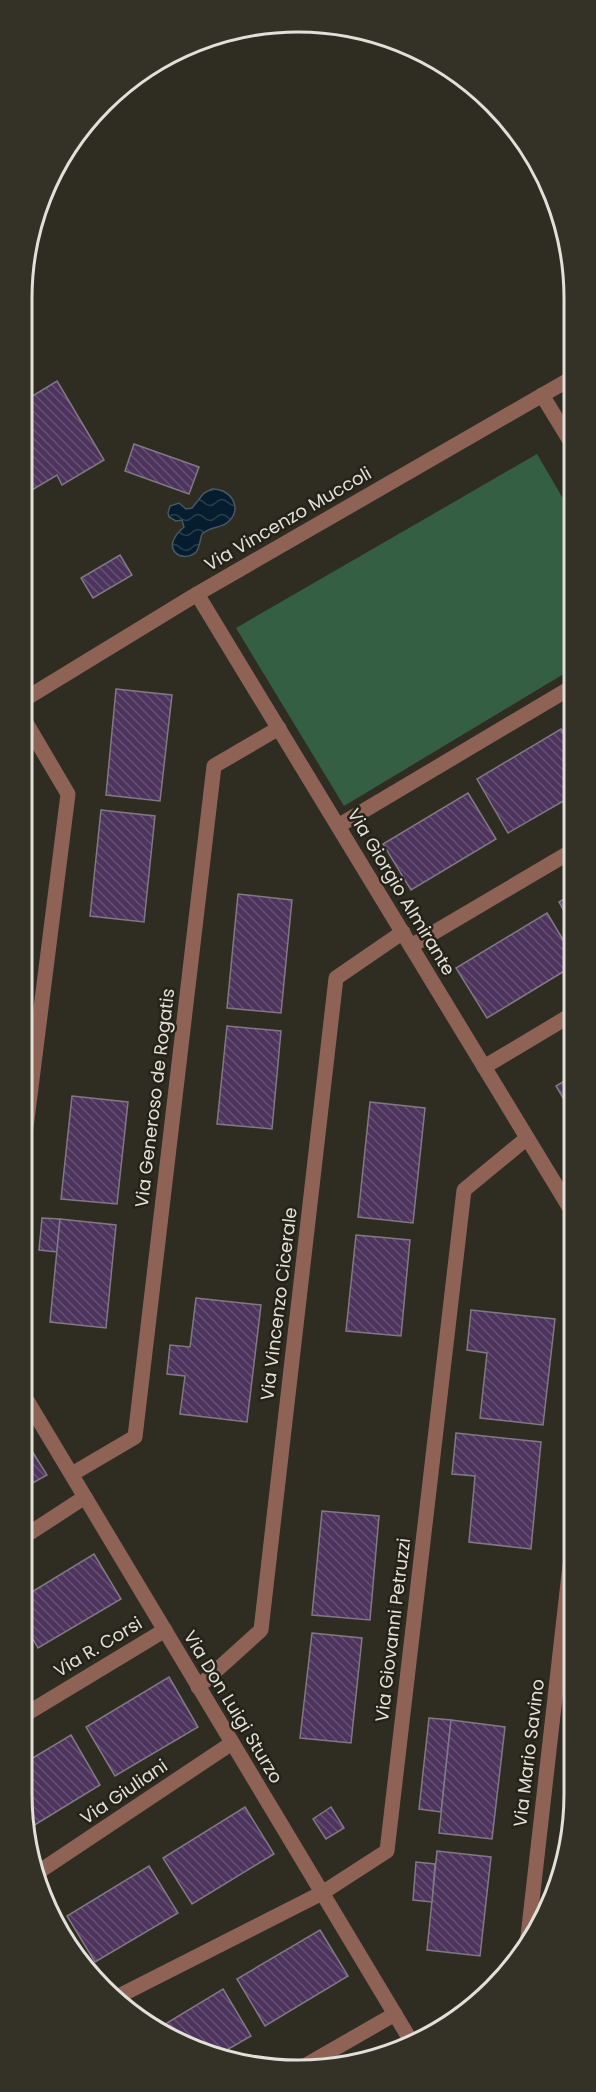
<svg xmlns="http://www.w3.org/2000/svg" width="596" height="2092" font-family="Poppins,sans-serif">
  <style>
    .grass { fill: #355f42 }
    .water { fill: url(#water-waves); stroke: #475861; stroke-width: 1.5 }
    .building { fill: url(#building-back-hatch); stroke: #807985; stroke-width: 1.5 }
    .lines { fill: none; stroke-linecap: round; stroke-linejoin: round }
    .minor { stroke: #8e6356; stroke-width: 15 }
    .labels { text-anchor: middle; stroke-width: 5; stroke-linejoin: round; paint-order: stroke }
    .street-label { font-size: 18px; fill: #e1e0d9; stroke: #252318 }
    .rim { fill: none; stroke: #e1e0d9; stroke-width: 3 }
  </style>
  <defs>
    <pattern id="water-waves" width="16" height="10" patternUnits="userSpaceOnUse" patternTransform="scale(1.5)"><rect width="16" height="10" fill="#051d2e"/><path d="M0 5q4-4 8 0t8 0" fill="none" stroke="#293e4c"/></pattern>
    <pattern id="building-back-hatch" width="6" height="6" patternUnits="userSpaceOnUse" patternTransform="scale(1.5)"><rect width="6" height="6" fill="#4d345d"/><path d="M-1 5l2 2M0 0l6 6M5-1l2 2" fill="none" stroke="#665174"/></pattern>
  </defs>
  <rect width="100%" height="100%" fill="#2f2c22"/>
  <path class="grass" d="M537 454 572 514V669L344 806 236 628Z"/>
  <path class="water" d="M212 489C230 488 244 508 228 522 220 529 210 526 202 534 200 539 200 547 196 552 184 564 157 550 184 527L182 520 176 521 169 517 168 513 170 506 179 503 186 509 192 508 204 493Z"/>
  <g class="building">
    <path d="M57 381 104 460 62 485 57 475 32 490 25 479 26 400Z"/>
    <path d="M134 444 199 467 189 494 125 471Z"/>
    <path d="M120 555 132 575 93 598 81 578Z"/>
    <path d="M116 689 172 695 160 801 106 795Z"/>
    <path d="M561 729 572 747V796L508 833 477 779Z"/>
    <path d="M468 793 496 839 411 890 383 844Z"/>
    <path d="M101 810 155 816 144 922 90 916Z"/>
    <path d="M238 894 292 900 281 1013 227 1008Z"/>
    <path d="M572 894 571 923 559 902Z"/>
    <path d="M547 913 571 953V967L487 1018 456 968Z"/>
    <path d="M227 1026 281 1031 272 1129 217 1124Z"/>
    <path d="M571 1077V1111L556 1086Z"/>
    <path d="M72 1096 128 1102 117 1204 61 1199Z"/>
    <path d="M370 1102 425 1108 413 1223 358 1217Z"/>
    <path d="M42 1218 60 1219 57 1252 39 1250Z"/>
    <path d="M60 1219 116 1225 106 1328 50 1322Z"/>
    <path d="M356 1235 410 1240 401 1336 346 1331Z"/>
    <path d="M196 1298 261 1305 247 1422 180 1414 185 1376 167 1374 170 1345 190 1347Z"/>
    <path d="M471 1310 555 1319 543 1425 480 1418 487 1353 467 1350Z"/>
    <path d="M456 1433 541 1442 531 1549 469 1542 475 1476 452 1474Z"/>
    <path d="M22 1435 47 1475 22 1489Z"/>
    <path d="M322 1511 379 1516 370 1620 312 1615Z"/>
    <path d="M94 1554 121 1599 38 1648 22 1620V1598Z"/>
    <path d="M312 1633 362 1638 351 1743 300 1738Z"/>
    <path d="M169 1677 198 1727 115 1776 86 1727Z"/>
    <path d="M429 1718 451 1720 441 1812 419 1809Z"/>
    <path d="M451 1720 505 1727 492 1839 439 1833Z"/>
    <path d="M71 1735 100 1785 28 1829 21 1794V1765Z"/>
    <path d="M245 1807 274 1854 192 1904 163 1858Z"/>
    <path d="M331 1807 344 1828 326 1839 313 1819Z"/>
    <path d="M437 1851 491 1857 480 1956 427 1950Z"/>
    <path d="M416 1862 435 1864 432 1902 413 1900Z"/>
    <path d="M149 1866 178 1913 95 1962 67 1916Z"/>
    <path d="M320 1930 348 1976 265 2026 237 1979Z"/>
    <path d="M223 1989 251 2036 220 2054 175 2042 157 2029Z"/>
  </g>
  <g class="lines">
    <g class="minor">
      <path d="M542 395 572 444"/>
      <path d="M197 594 571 1210"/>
      <path d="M25 699 197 594 572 378"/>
      <path d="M338 826 572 687"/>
      <path d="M411 946 572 851"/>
      <path d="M484 1067 571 1015"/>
      <path d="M23 1151 68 794 25 721"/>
      <path d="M22 1392 411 2041"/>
      <path d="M72 1474 135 1437 214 766 279 728"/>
      <path d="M22 1538 85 1497"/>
      <path d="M198 1687 261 1630 336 978 403 932"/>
      <path d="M21 1717 165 1630"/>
      <path d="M37 1873 232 1743"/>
      <path d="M527 1945 570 1565"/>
      <path d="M117 1997 322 1893 387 1851 464 1190 527 1138"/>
      <path d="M301 2068 395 2014"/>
    </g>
  </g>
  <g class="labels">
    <g class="street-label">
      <text transform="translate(288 519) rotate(-30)" y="6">Via Vincenzo Muccoli</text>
      <text transform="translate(401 892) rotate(59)" y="6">Via Giorgio Almirante</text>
      <text transform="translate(155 1098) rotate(-83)" y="6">Via Generoso de Rogatis</text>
      <text transform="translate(279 1304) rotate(-83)" y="6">Via Vincenzo Cicerale</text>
      <text transform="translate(393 1630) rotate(-83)" y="6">Via Giovanni Petruzzi</text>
      <text transform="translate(98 1647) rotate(-31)" y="6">Via R. Corsi</text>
      <text transform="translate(233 1707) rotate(59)" y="6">Via Don Luigi Sturzo</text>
      <text transform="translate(529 1753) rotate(-83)" y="6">Via Mario Savino</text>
      <text transform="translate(124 1792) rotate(-34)" y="6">Via Giuliani</text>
    </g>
  </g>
  <path d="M0 0H596V2092H0ZM298 32H298A266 266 0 0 1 564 298V1794A266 266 0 0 1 298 2060H298A266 266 0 0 1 32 1794V298A266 266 0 0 1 298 32Z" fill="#343227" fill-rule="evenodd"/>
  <path class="rim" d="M298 32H298A266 266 0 0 1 564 298V1794A266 266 0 0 1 298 2060H298A266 266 0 0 1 32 1794V298A266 266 0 0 1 298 32Z"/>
</svg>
